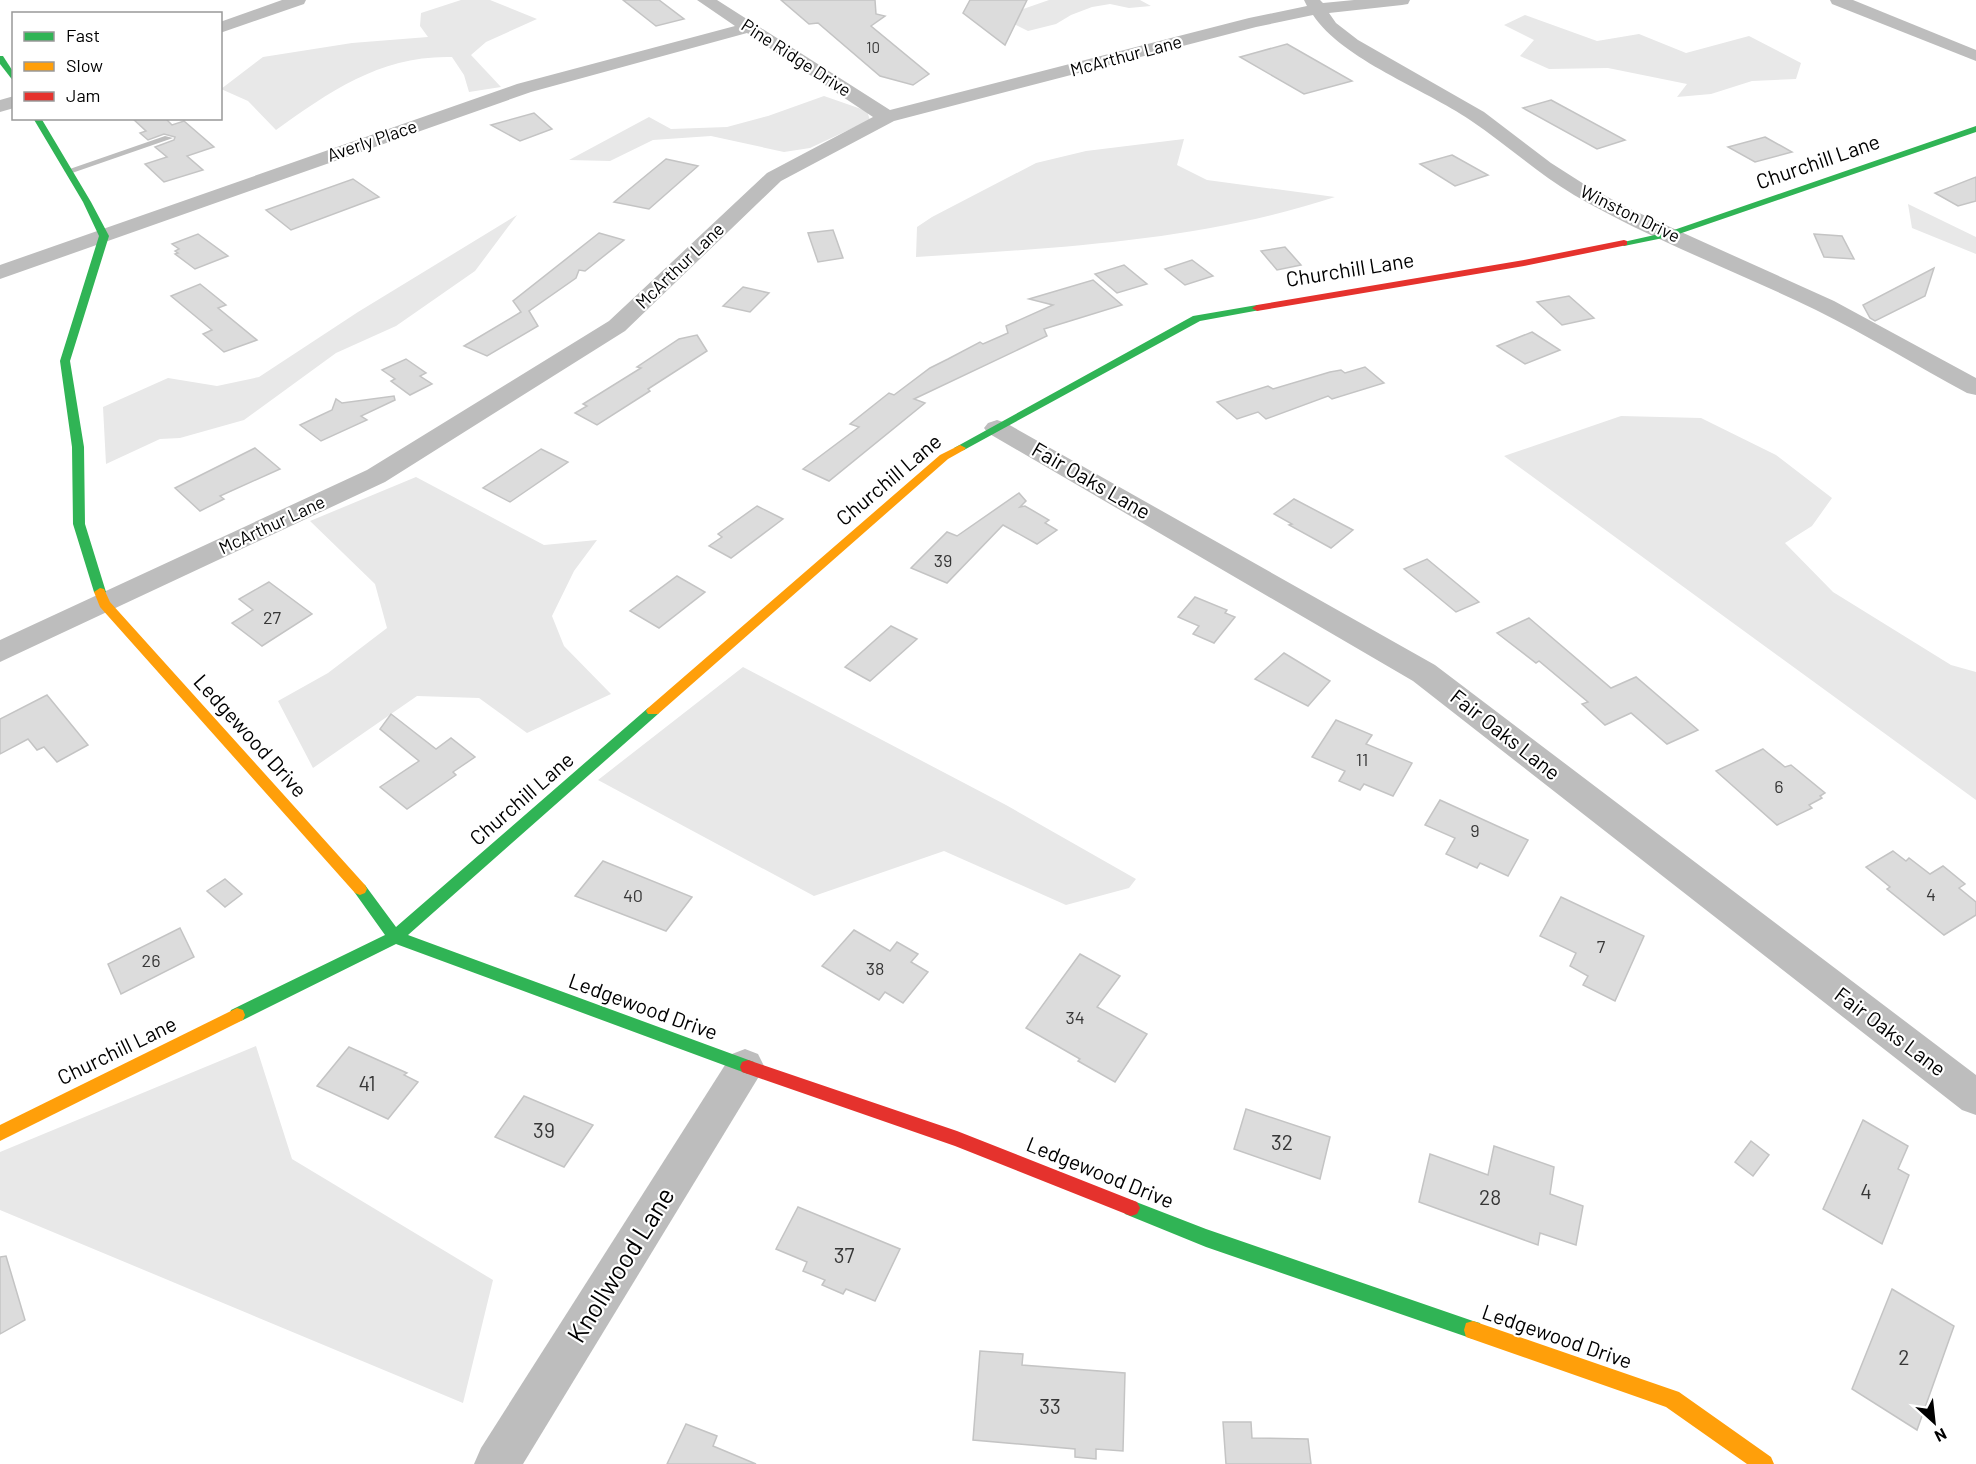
<svg xmlns="http://www.w3.org/2000/svg" width="1976" height="1464" font-family="Barlow,sans-serif">
  <style>
    .green { fill: #e8e8e8 }
    .building { fill: #dcdcdc; stroke: #c4c4c4; stroke-width: 1.5 }
    .lines { fill: none; stroke-linecap: round; stroke-linejoin: round }
    .lane { fill: #bdbdbd; fill-rule: evenodd }
    .street { fill: #bdbdbd; fill-rule: evenodd }
    .fast { fill: #30b455; fill-rule: evenodd }
    .slow { fill: #ff9f0a; fill-rule: evenodd }
    .jam { fill: #e5322d; fill-rule: evenodd }
    .labels { text-anchor: middle; stroke-width: 4.5; stroke-linejoin: round; paint-order: stroke }
    .far-number-label { font-size: 15px; fill: #373737 }
    .far-street-label { font-size: 18px; fill: #000; stroke: #fff }
    .number-label { font-size: 18px; fill: #373737 }
    .street-label { font-size: 21px; fill: #000; stroke: #fff }
    .near-number-label { font-size: 21px; fill: #373737 }
    .near-street-label { font-size: 26px; fill: #000; stroke: #fff }
  </style>
  <rect width="100%" height="100%" fill="#fff"/>
  <g class="green">
    <path d="M461 0H490L537 19 486 42 471 55 501 87 469 92 464 75 452 57C382 55 330 91 276 130L248 101 221 89 263 57 352 43 428 37 420 26 421 13Z"/>
    <path d="M1049 0H1140L1151 6 1129 8 1110 4 1092 7 1071 15 1056 24 1028 31 1000 17Z"/>
    <path d="M1525 15 1597 41 1639 34 1686 53 1749 36 1801 63 1796 79 1752 81 1711 94 1677 97 1687 84 1608 68 1549 69 1520 56 1534 40 1504 25Z"/>
    <path d="M824 96 867 111 870 120 810 148 784 152 711 136 653 140 610 161 569 160 649 117 671 129 727 127 768 116Z"/>
    <path d="M1184 139 1177 165 1207 180 1335 197C1201 241 1056 248 916 257L917 227 932 217 1036 163 1086 151Z"/>
    <path d="M1908 204 1976 237V254L1912 228Z"/>
    <path d="M517 215 475 271 396 326 336 353 244 420 180 438 160 439 106 464 103 407 168 378 217 386 259 377 358 312Z"/>
    <path d="M1621 416 1701 418 1776 455 1832 498 1812 526 1785 543 1833 592 1951 665 1976 672V800L1504 456Z"/>
    <path d="M416 477 544 545 597 540 574 571 552 616 564 646 611 694 527 733 479 698 417 696 313 768 278 701 328 673 387 628 375 584 310 521Z"/>
    <path d="M743 667 1006 805 1136 879 1129 888 1066 905 944 851 814 896 598 780Z"/>
    <path d="M256 1046 292 1159 493 1280 463 1403 0 1210V1152Z"/>
  </g>
  <g class="building">
    <path d="M623 0H659L684 19 656 26Z"/>
    <path d="M781 0H875L876 14 885 16 871 26 929 74 913 85 880 76 818 23 809 24Z"/>
    <path d="M970 0H1027L1005 45 963 13Z"/>
    <path d="M1287 44 1352 81 1304 94 1240 57Z"/>
    <path d="M1551 100 1625 140 1597 149 1523 108Z"/>
    <path d="M534 113 552 129 520 141 491 125Z"/>
    <path d="M132 118H165L172 125 184 121 214 147 187 156 203 170 164 182 145 164 167 157 155 147 174 140 175 137 164 134 148 140 140 133 146 131Z"/>
    <path d="M1765 137 1792 152 1755 162 1728 147Z"/>
    <path d="M1452 155 1488 175 1455 186 1420 164Z"/>
    <path d="M666 159 698 166 649 209 614 202Z"/>
    <path d="M1976 177V201L1958 206 1935 193Z"/>
    <path d="M353 179 379 197 291 230 266 210Z"/>
    <path d="M833 230 843 258 818 262 808 233Z"/>
    <path d="M599 233 624 240 585 271 579 270 576 278 529 311 538 326 487 356 464 346 521 312 513 301Z"/>
    <path d="M198 234 228 256 195 269 175 254 178 253 175 251 179 249 172 244Z"/>
    <path d="M1814 234 1842 236 1854 259 1824 257Z"/>
    <path d="M1285 247 1301 265 1277 270 1261 251Z"/>
    <path d="M1192 260 1213 276 1185 285 1165 269Z"/>
    <path d="M1124 265 1147 284 1117 293 1095 274Z"/>
    <path d="M1934 268 1925 296 1875 321 1870 318 1863 305Z"/>
    <path d="M1093 280 1122 305 1044 329 1047 336 914 399 925 403 829 481 803 469 859 427 850 424 889 393 894 395 930 368 948 359 980 342 983 344 1008 333 1006 326 1053 305 1029 299Z"/>
    <path d="M200 284 226 305 218 308 257 340 224 352 203 334 212 330 171 296Z"/>
    <path d="M743 287 769 293 750 312 723 306Z"/>
    <path d="M1569 296 1594 318 1562 325 1537 302Z"/>
    <path d="M1532 332 1560 350 1525 364 1497 346Z"/>
    <path d="M697 335 707 351 648 389 650 391 597 425 575 413 587 406 583 404 641 368 637 367 679 339Z"/>
    <path d="M406 359 426 373 420 376 432 384 410 395 391 381 395 379 382 370Z"/>
    <path d="M1365 367 1384 383 1332 399 1328 396 1266 419 1258 412 1237 419 1217 402 1268 386 1273 389 1330 372 1341 370 1345 373Z"/>
    <path d="M394 396 395 400 361 416 367 420 321 441 300 425 332 410 336 399 342 403Z"/>
    <path d="M255 448 280 469 220 496 224 499 200 511 175 488Z"/>
    <path d="M541 449 568 462 510 502 483 488Z"/>
    <path d="M1019 493 1026 501 1020 507 1025 506 1049 520 1045 523 1057 530 1037 544 1003 525 947 583 911 568 947 532 957 536Z"/>
    <path d="M1294 499 1353 530 1331 548 1289 525 1292 524 1274 514Z"/>
    <path d="M757 506 783 519 731 558 709 546 722 537 718 534Z"/>
    <path d="M1427 559 1479 602 1456 612 1404 569Z"/>
    <path d="M677 576 705 592 659 628 630 611Z"/>
    <path d="M269 582 312 614 262 646 232 623 253 610 239 599Z"/>
    <path d="M1195 597 1227 610 1225 613 1235 617 1214 643 1193 634 1199 626 1178 617Z"/>
    <path d="M1529 618 1611 688 1636 677 1698 730 1667 744 1631 713 1605 725 1582 704 1588 702 1539 661 1536 663 1497 633Z"/>
    <path d="M891 626 917 639 870 681 845 667Z"/>
    <path d="M1284 653 1330 681 1308 706 1255 679Z"/>
    <path d="M47 695 88 745 57 762 44 747 37 750 28 739 0 754V719Z"/>
    <path d="M391 714 436 749 451 738 475 757 453 772 456 775 407 809 380 787 419 761 380 729Z"/>
    <path d="M1336 720 1372 735 1366 744 1412 763 1393 796 1364 784 1360 790 1339 781 1345 771 1312 757Z"/>
    <path d="M1763 749 1785 767 1791 765 1825 793 1820 796 1822 798 1809 805 1812 808 1777 825 1716 771Z"/>
    <path d="M1440 800 1528 840 1508 876 1480 863 1477 868 1446 854 1455 838 1425 825Z"/>
    <path d="M1893 851 1906 861 1909 858 1930 874 1943 866 1965 884 1959 888 1976 902V915L1944 935 1887 889 1890 887 1866 867Z"/>
    <path d="M603 861 692 897 666 931 575 896Z"/>
    <path d="M225 879 242 894 225 907 207 891Z"/>
    <path d="M1561 897 1644 936 1615 1001 1583 985 1588 976 1570 966 1576 953 1540 936Z"/>
    <path d="M180 928 194 957 121 994 108 964Z"/>
    <path d="M854 930 890 951 897 942 918 954 911 962 928 972 903 1003 885 992 879 1000 822 966Z"/>
    <path d="M1080 954 1120 976 1097 1007 1147 1034 1115 1082 1078 1061 1080 1059 1026 1028Z"/>
    <path d="M349 1047 407 1073 404 1075 418 1082 388 1119 317 1086Z"/>
    <path d="M524 1096 593 1125 564 1167 495 1137Z"/>
    <path d="M1246 1109 1330 1137 1320 1179 1234 1149Z"/>
    <path d="M1863 1120 1908 1146 1898 1169 1909 1175 1882 1244 1823 1209Z"/>
    <path d="M1751 1141 1769 1155 1753 1176 1735 1162Z"/>
    <path d="M1494 1146 1554 1167 1550 1194 1583 1206 1576 1245 1540 1233 1538 1245 1419 1202 1430 1154 1488 1175Z"/>
    <path d="M798 1207 900 1249 875 1301 846 1289 843 1294 822 1285 825 1280 803 1271 807 1262 776 1249Z"/>
    <path d="M6 1256 25 1320 0 1334V1257Z"/>
    <path d="M1892 1289 1954 1326 1917 1430 1852 1389Z"/>
    <path d="M980 1351 1023 1354 1022 1365 1125 1373 1123 1451 1096 1449V1459L1075 1457V1449L973 1440Z"/>
    <path d="M1223 1422H1251L1252 1438 1308 1439 1311 1464H1226Z"/>
    <path d="M686 1424 717 1436 713 1446 756 1464H667Z"/>
  </g>
  <g class="lines">
    <path class="lane" d="M165 136 173 138 72 173 64 171Z"/>
    <g class="street">
      <path d="M282 0H306L304 4 220 33V22Z"/>
      <path d="M697 0H717L890 110 1249 18 1307 6 1304 0H1320L1323 3 1354 0H1410L1408 4 1402 5 1329 13 1336 23 1358 40 1484 112 1551 163 1587 186 1628 208 1834 301 1976 378V395L1967 393C1917 366 1867 335 1816 310 1736 271 1651 240 1574 195 1537 173 1506 144 1470 120 1425 89 1343 60 1313 15L1256 27 894 121 781 181 625 331 385 482 0 662V640L367 470 609 321 767 173 873 117 747 33 531 92 0 279V265L517 84 735 26Z"/>
      <path d="M1830 0H1853L1976 50V61L1832 4Z"/>
      <path d="M14 96V108L0 112V100Z"/>
      <path d="M997 420 1006 423 1435 665 1976 1075V1115L1962 1110 1413 681 988 433 984 428 988 423Z"/>
      <path d="M745 1049 758 1054 764 1066 758 1078 523 1464H474L481 1448 732 1054Z"/>
    </g>
    <g class="fast">
      <path d="M0 56H3L14 73V82L0 64Z"/>
      <path d="M33 118H41L91 202 109 236 70 361 84 447 85 524 106 592 100 596 94 592 73 524 72 447 60 361 99 236 83 202Z"/>
      <path d="M1976 126V132L1673 236 1624 246 1619 243 1668 232Z"/>
      <path d="M1257 305 1260 306V310L1200 321 964 450 960 451 954 448 1193 316Z"/>
      <path d="M653 706 660 711 658 714 408 935 754 1062 756 1067 754 1072 748 1074 396 944 243 1020 237 1022 231 1020 229 1015 231 1010 385 935 355 893 353 889 355 885 360 883 365 885 396 927 648 708Z"/>
      <path d="M1131 1200 1206 1229 1473 1321 1480 1323 1482 1330 1480 1337 1473 1339 1206 1247 1125 1214 1122 1208 1125 1202Z"/>
    </g>
    <g class="slow">
      <path d="M960 445 966 448 964 450 948 459 658 714H648L646 711 648 708 940 455Z"/>
      <path d="M100 588 104 589 110 602 365 885 367 889 365 893 360 895 355 893 100 607 94 592Z"/>
      <path d="M237 1008 243 1010 245 1015 243 1020 0 1141V1125Z"/>
      <path d="M1473 1321 1679 1392 1771 1457 1774 1464H1747L1666 1407 1466 1337 1464 1330 1466 1323Z"/>
    </g>
    <g class="jam">
      <path d="M1624 240 1627 241V245L1524 266 1257 311 1252 308 1257 305 1524 260Z"/>
      <path d="M748 1060 957 1131 1137 1202 1140 1208 1137 1214 1131 1216 955 1146 742 1072 740 1067 742 1062Z"/>
    </g>
  </g>
  <g class="labels">
    <g class="far-number-label">
      <text x="873" y="53">10</text>
    </g>
    <g class="far-street-label">
      <text transform="translate(1126 56) rotate(-15)" y="6">McArthur Lane</text>
      <text transform="translate(796 58) rotate(33)" y="6">Pine Ridge Drive</text>
      <text transform="translate(372 141) rotate(-19)" y="6">Averly Place</text>
      <text transform="translate(1630 214) rotate(26)" y="6">Winston Drive</text>
      <text transform="translate(680 266) rotate(-44)" y="6">McArthur Lane</text>
      <text transform="translate(272 525) rotate(-25)" y="6">McArthur Lane</text>
    </g>
    <g class="number-label">
      <text x="943" y="567">39</text>
      <text x="272" y="624">27</text>
      <text x="1362" y="766">11</text>
      <text x="1779" y="793">6</text>
      <text x="1475" y="837">9</text>
      <text x="1931" y="901">4</text>
      <text x="633" y="902">40</text>
      <text x="1601" y="953">7</text>
      <text x="151" y="967">26</text>
      <text x="875" y="975">38</text>
      <text x="1075" y="1024">34</text>
    </g>
    <g class="street-label">
      <text transform="translate(1818 162) rotate(-19)" y="7">Churchill Lane</text>
      <text transform="translate(1350 270) rotate(-9)" y="7">Churchill Lane</text>
      <text transform="translate(889 480) rotate(-40)" y="7">Churchill Lane</text>
      <text transform="translate(1091 481) rotate(30)" y="7">Fair Oaks Lane</text>
      <text transform="translate(1505 735) rotate(38)" y="7">Fair Oaks Lane</text>
      <text transform="translate(250 736) rotate(48)" y="7">Ledgewood Drive</text>
      <text transform="translate(522 799) rotate(-41)" y="7">Churchill Lane</text>
      <text transform="translate(643 1007) rotate(20)" y="7">Ledgewood Drive</text>
      <text transform="translate(1890 1032) rotate(37)" y="7">Fair Oaks Lane</text>
      <text transform="translate(117 1051) rotate(-26)" y="7">Churchill Lane</text>
      <text transform="translate(1100 1173) rotate(22)" y="7">Ledgewood Drive</text>
      <text transform="translate(1557 1337) rotate(19)" y="7">Ledgewood Drive</text>
    </g>
    <g class="near-number-label">
      <text x="367" y="1091">41</text>
      <text x="544" y="1138">39</text>
      <text x="1282" y="1150">32</text>
      <text x="1866" y="1199">4</text>
      <text x="1490" y="1205">28</text>
      <text x="844" y="1263">37</text>
      <text x="1904" y="1365">2</text>
      <text x="1050" y="1414">33</text>
    </g>
    <g class="near-street-label">
      <text transform="translate(621 1265) rotate(-58)" y="9">Knollwood Lane</text>
    </g>
  </g>
  <rect x="12" y="12" width="210" height="108" fill="#ffffff" stroke="#999999" stroke-width="1.5"/>
  <rect x="24" y="32" width="30" height="9" fill="#30b455" stroke="#999999" stroke-width="1.5"/>
  <text x="66" y="42" font-size="18" fill="#000000">Fast</text>
  <rect x="24" y="62" width="30" height="9" fill="#ff9f0a" stroke="#999999" stroke-width="1.5"/>
  <text x="66" y="72" font-size="18" fill="#000000">Slow</text>
  <rect x="24" y="92" width="30" height="9" fill="#e5322d" stroke="#999999" stroke-width="1.5"/>
  <text x="66" y="102" font-size="18" fill="#000000">Jam</text>
  <g transform="translate(1934 1422) rotate(153)" stroke="#ffffff" stroke-width="4.5" paint-order="stroke">
  <path d="M0-4.5L10 22L0 15L-10 22Z" fill="#000000"/>
  <text y="-9" font-size="16" font-weight="bold" text-anchor="middle" fill="#000000">N</text>
  </g>
</svg>
